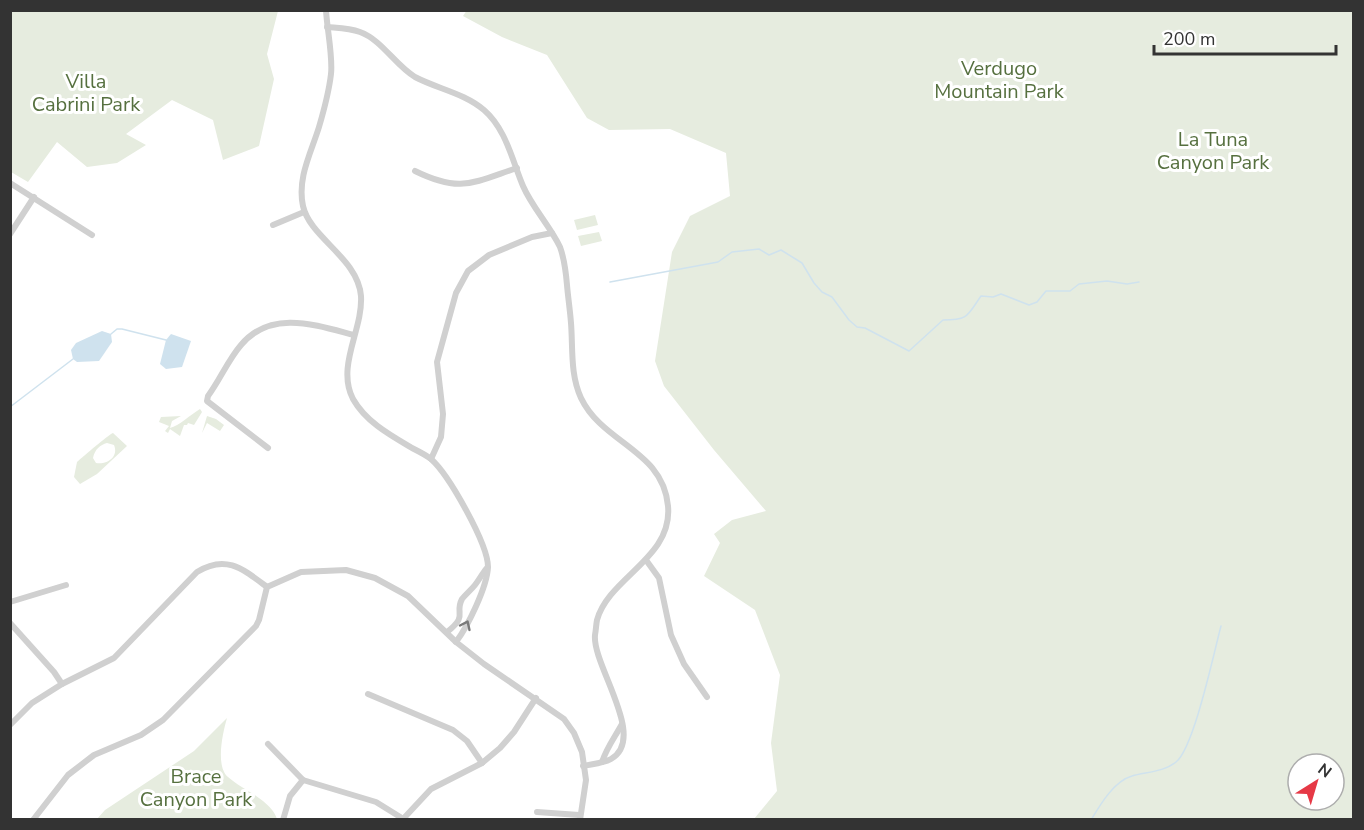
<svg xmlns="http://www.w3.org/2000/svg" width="1364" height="830" font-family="'Nunito Sans',sans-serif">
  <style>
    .green { fill: #e6ecdf; fill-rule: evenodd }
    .water { fill: #cfe2ee }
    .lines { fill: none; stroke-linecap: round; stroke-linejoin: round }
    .stream { stroke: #cfe2ee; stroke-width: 1.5 }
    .minor { stroke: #d0d0d0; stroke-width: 6 }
    .oneway { stroke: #7a7a7a }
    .labels { text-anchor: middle; stroke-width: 6; stroke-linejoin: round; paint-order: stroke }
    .park-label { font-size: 20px; fill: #56703f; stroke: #fff }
  </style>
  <rect width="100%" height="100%" fill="#fff"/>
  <g class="green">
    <path d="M11 10 278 11 267 54 274 79 259 146 223 160 213 120 172 100 126 134 146 145 117 163 87 167 57 142 28 182 11 172Z"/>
    <path d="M467 10 1353 11V819H754L777 791 771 743 780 675 755 610 704 576 720 543 714 534 732 520 766 511 714 450 664 386 655 361 672 252 690 216 730 196 726 153 670 129 609 130 587 118 547 55 502 37 463 16ZM1298 764H1334V800H1298Z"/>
    <path d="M595 215 598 225 577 230 574 220Z"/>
    <path d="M599 232 602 241 581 246 578 236Z"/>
    <path d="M200 409 202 412 194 425 188 423 187 425H184L180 436 170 429 168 433 165 431 169 426 159 422 161 417 181 416 172 421 170 428C179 426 190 415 200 409Z"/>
    <path d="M207 416 216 419 224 425 220 431 207 423 202 433Z"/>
    <path d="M113 433 127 446 97 474 80 484 74 477 77 462C84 456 108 435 113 433ZM107 443 114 445C119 457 107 465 96 463L93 458C95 449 100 445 107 443Z"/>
    <path d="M227 718C223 732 215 766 228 777 238 786 252 792 263 801 269 806 275 812 277 819H97L105 810 194 751Z"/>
  </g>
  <g class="water">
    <path d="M102 331 111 334 112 342 99 361 77 362 73 359 71 350 76 343Z"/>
    <path d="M171 334 191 341 182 367 166 369 160 364 166 340Z"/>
  </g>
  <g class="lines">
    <g class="stream">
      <path d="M610 282 718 262 732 252 759 249 769 255 781 250 802 263 814 283 822 292 832 297 849 320 857 327 865 328 909 351 943 320C969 320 967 316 981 296L993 297 1001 294 1029 305 1037 302 1046 291H1070L1079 284 1107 281 1127 284 1139 282"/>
      <path d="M111 334 117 329H122L166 340"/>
      <path d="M10 407 73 359"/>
      <path d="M1091 820C1100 805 1114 781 1132 776 1145 772 1164 772 1176 762 1194 748 1214 652 1221 626"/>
    </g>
    <g class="minor">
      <path d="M326 10C327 29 333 57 331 74 329 91 324 110 319 127 311 153 297 178 303 206 310 238 358 258 361 296 363 330 336 366 353 399 366 422 390 435 412 448 418 451 426 455 431 459 449 475 488 544 488 567 487 587 468 626 456 642"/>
      <path d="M327 27C338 28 349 28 360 32 382 40 395 65 415 77 438 89 464 93 484 110 506 129 512 160 523 186 532 207 550 226 560 247 564 258 566 273 567 285 568 297 570 310 571 323 573 348 570 374 581 398 603 444 663 450 668 506 673 558 609 577 597 620 596 625 596 630 595 635 592 665 648 738 611 759 604 763 592 764 583 766"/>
      <path d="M415 171C460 193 472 183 517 168"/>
      <path d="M10 183 92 235"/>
      <path d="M273 225 304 212"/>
      <path d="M10 234 34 197"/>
      <path d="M268 448 207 401 208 396C220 380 228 360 241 345 271 309 316 325 354 335"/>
      <path d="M431 459 441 437 443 414 437 362 456 293 468 271 489 255 532 237 552 233"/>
      <path d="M646 560 659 578 671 635 684 664 707 697"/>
      <path d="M10 602 66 585"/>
      <path d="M10 623 54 672 62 684"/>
      <path d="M447 632C469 615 454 614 462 599 466 594 471 590 475 585 479 580 482 574 486 569"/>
      <path d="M368 694 453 730 467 741 482 763"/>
      <path d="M10 725 32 703 62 684 114 658 197 572C226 554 243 569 267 587"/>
      <path d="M268 744 303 780 376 802 405 820"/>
      <path d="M602 762C607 747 615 737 622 724"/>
      <path d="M537 812 579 815"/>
      <path d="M404 818 431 789 482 763 500 748 514 732 536 698"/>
      <path d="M33 820 68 775 94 755 141 735 163 720 256 626 259 620 267 587 301 572 346 570 375 578 408 596 456 642 484 664 564 719 574 733 582 752 586 780 580 820"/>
      <path d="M283 820 290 796 303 780"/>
    </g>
  </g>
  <defs><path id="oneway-chevron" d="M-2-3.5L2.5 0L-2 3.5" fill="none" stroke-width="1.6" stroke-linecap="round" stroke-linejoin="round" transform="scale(1.5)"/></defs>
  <use class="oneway" href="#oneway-chevron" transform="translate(466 625) rotate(-65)"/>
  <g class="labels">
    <g class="park-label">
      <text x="999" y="75">Verdugo<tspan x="999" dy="23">Mountain Park</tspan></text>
      <text x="86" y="88">Villa<tspan x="86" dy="23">Cabrini Park</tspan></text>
      <text x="1213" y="146">La Tuna<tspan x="1213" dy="23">Canyon Park</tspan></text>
      <text x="196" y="783">Brace<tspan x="196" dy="23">Canyon Park</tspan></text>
    </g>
  </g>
  <rect width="1364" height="830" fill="none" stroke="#333333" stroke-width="24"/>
  <g transform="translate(1316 782) rotate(37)"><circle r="28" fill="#ffffff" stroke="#adadad" stroke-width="1.5"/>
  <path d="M0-4.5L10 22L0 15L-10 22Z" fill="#e63946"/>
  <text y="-9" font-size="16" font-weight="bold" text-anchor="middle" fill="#333333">N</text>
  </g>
  <path d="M1154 45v9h182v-9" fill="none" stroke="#333333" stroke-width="3"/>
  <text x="1163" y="45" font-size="18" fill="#333333" stroke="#ffffff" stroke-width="4.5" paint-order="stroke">200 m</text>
</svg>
